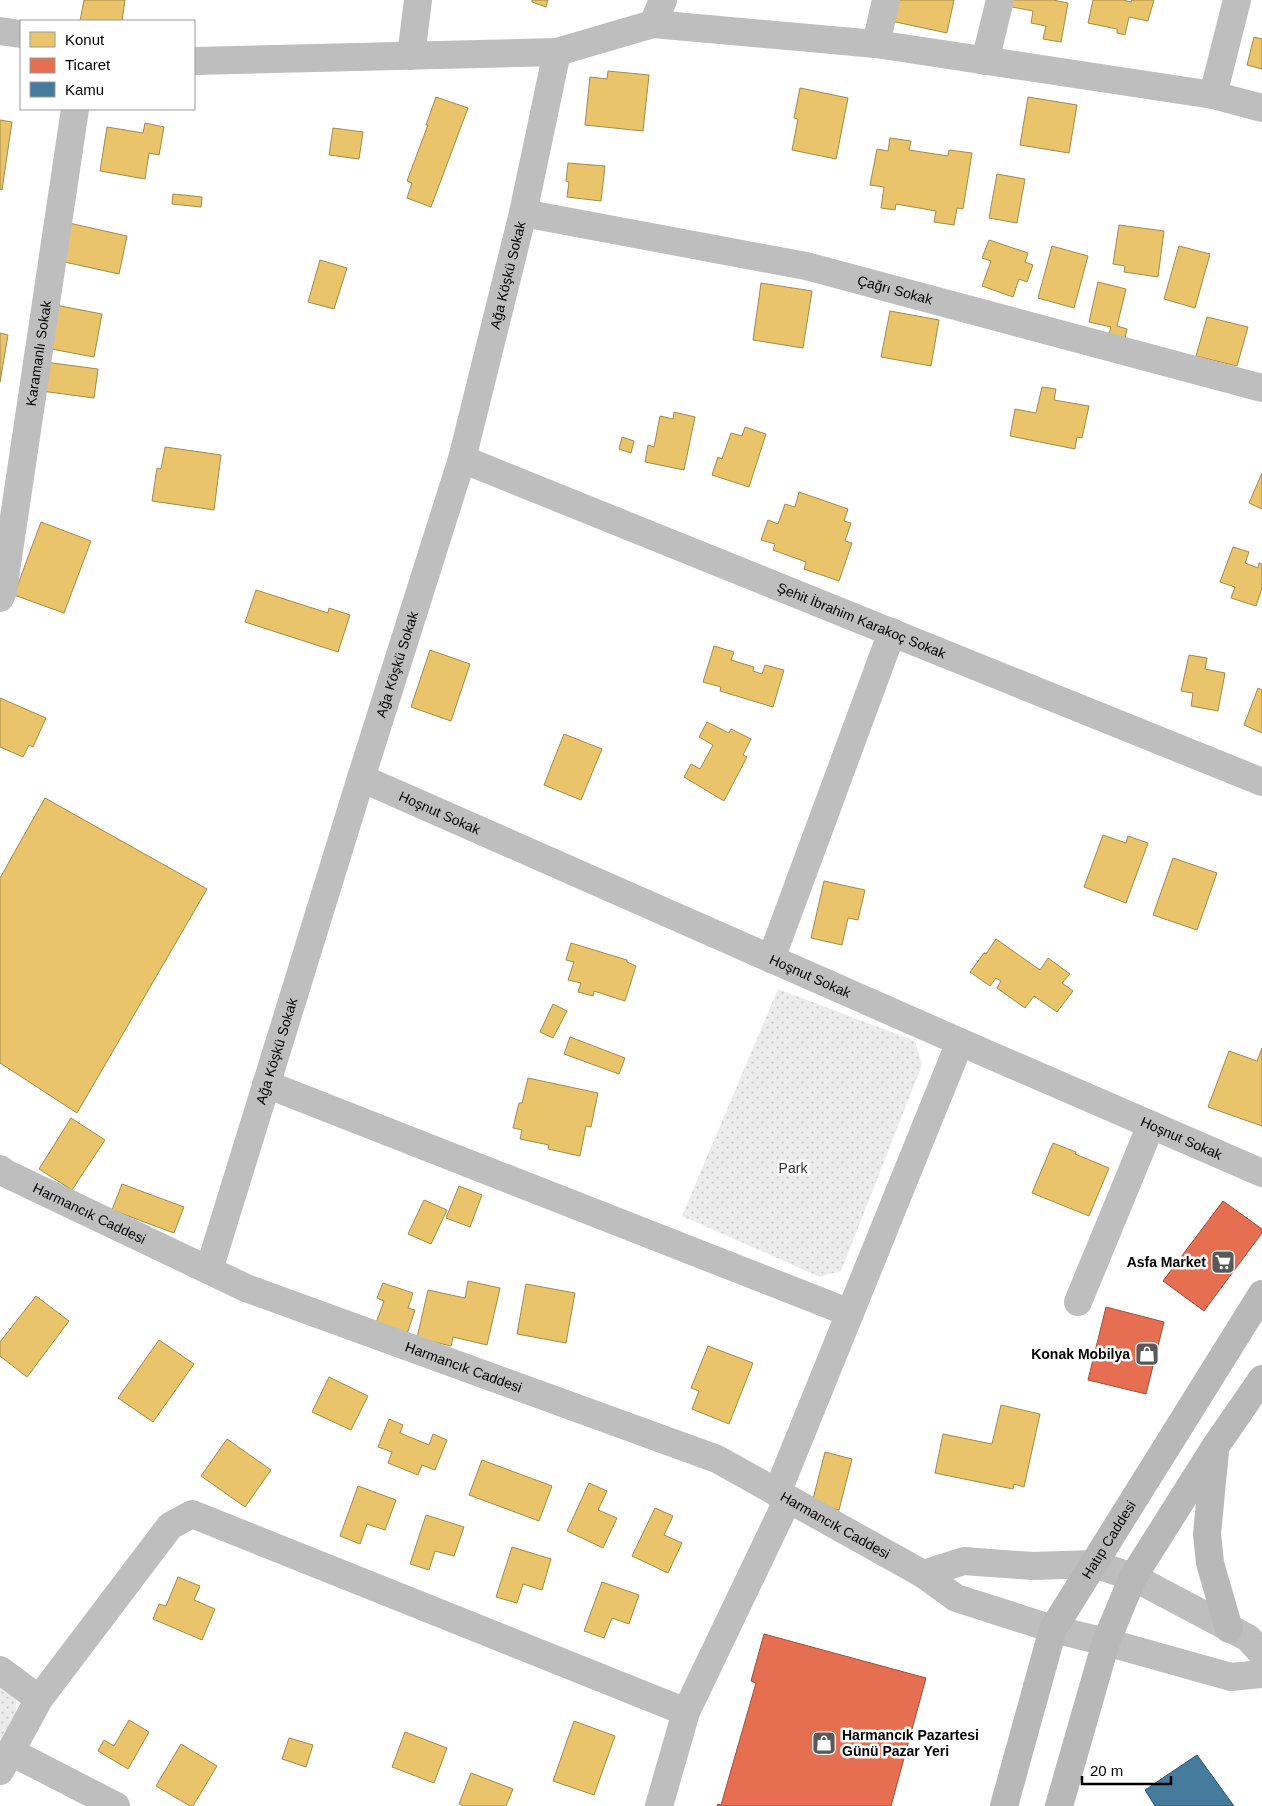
<svg xmlns="http://www.w3.org/2000/svg" width="1262" height="1806" font-family="Arial,sans-serif">
  <style>
    .park { fill: url(#park-dots) }
    .homes { fill: #e9c46a; stroke: #a3894a }
    .shops { fill: #e76f51; stroke: #a24e39 }
    .public { fill: #457b9d; stroke: #30566e }
    .lines { fill: none; stroke-linecap: round; stroke-linejoin: round }
    .minor { stroke: #bebebe; stroke-width: 28 }
    .tertiary { stroke: #bebebe; stroke-width: 28 }
    .secondary { stroke: #b8b8b8; stroke-width: 28 }
    .labels { text-anchor: middle; stroke-width: 5; stroke-linejoin: round; paint-order: stroke }
    .street-label { font-size: 14px; fill: #000; stroke: #fff }
    .park-label { font-size: 14px; fill: #333; stroke: #fff }
    .poi-label { font-size: 14px; font-weight: bold; fill: #000; stroke: #fff; text-anchor: end }
  </style>
  <defs>
    <pattern id="park-dots" width="8" height="8" patternUnits="userSpaceOnUse" patternTransform="scale(1.25)"><rect width="8" height="8" fill="#ececec"/><path d="M2 2h.1M6 6h.1" fill="none" stroke="#c9c9c9" stroke-width="1.8" stroke-linecap="round"/></pattern>
  </defs>
  <rect width="100%" height="100%" fill="#fff"/>
  <g class="park">
    <path d="M778 989 915 1041 922 1065 841 1271 820 1277 682 1216Z"/>
    <path d="M0 1682 16 1693V1719L0 1746Z"/>
  </g>
  <g class="homes">
    <path d="M84 0H125L122 21H80Z"/>
    <path d="M532 0H548L546 7 532 2Z"/>
    <path d="M895 0H954L947 33 891 21Z"/>
    <path d="M1009 0H1053L1068 3 1061 42 1043 39 1046 26 1031 23 1033 11 1007 6Z"/>
    <path d="M1093 0H1123L1131 2 1132 0H1154L1148 21 1129 17 1125 35 1117 33V29L1088 23Z"/>
    <path d="M1254 37 1262 39V69L1247 65Z"/>
    <path d="M608 71 649 75 643 131 585 125 590 77 607 79Z"/>
    <path d="M800 88 848 98 836 159 792 150 798 119 794 118Z"/>
    <path d="M436 97 468 108 431 207 407 198 412 183 407 181 428 125H426Z"/>
    <path d="M1028 97 1077 105 1069 153 1020 145Z"/>
    <path d="M0 120 12 122 2 190 0 189Z"/>
    <path d="M145 123 164 127 159 155 149 153 145 179 100 171 107 127 143 133Z"/>
    <path d="M333 128 363 132 359 159 329 155Z"/>
    <path d="M890 138 911 141 909 150 948 156 949 150 972 153 963 209 957 208 954 225 934 222 936 211 896 204 895 210 881 208 884 187 870 185 877 149 888 151Z"/>
    <path d="M568 163 605 166 601 201 567 197 569 182 566 181Z"/>
    <path d="M997 174 1025 179 1017 223 989 218Z"/>
    <path d="M173 194 202 197 201 207 172 204Z"/>
    <path d="M69 223 127 236 119 274 60 261Z"/>
    <path d="M1119 225 1164 231 1158 277 1124 272 1125 266 1113 264Z"/>
    <path d="M989 240 1028 253 1025 262 1033 265 1027 282 1019 279 1013 297 982 286 991 261 982 258Z"/>
    <path d="M1052 246 1088 256 1074 308 1038 298Z"/>
    <path d="M1179 246 1210 254 1195 308 1164 299Z"/>
    <path d="M320 260 347 268 334 309 308 302Z"/>
    <path d="M1098 282 1126 289 1117 326 1127 329 1125 338 1109 334 1111 327 1089 322Z"/>
    <path d="M761 283 812 291 803 348 753 340Z"/>
    <path d="M50 304 102 314 94 357 46 348Z"/>
    <path d="M890 311 939 320 931 366 881 357Z"/>
    <path d="M1207 317 1248 327 1237 366 1196 356Z"/>
    <path d="M0 333 8 335 0 382Z"/>
    <path d="M45 362 98 369 94 398 41 391Z"/>
    <path d="M1042 387 1056 389 1054 400 1089 406 1082 438 1077 437 1075 449 1010 436 1015 409 1036 413Z"/>
    <path d="M674 412 695 417 684 470 645 462 648 445 654 447 660 416 673 419Z"/>
    <path d="M745 427 766 434 749 487 712 475 718 457 722 459 731 433 742 436Z"/>
    <path d="M622 437 634 441 631 453 619 449Z"/>
    <path d="M165 447 221 455 214 510 152 501 157 468 161 469Z"/>
    <path d="M1262 473V509L1249 503Z"/>
    <path d="M799 492 848 509 844 521 851 523 845 541 852 543 839 581 804 569 806 562 773 550 775 544 761 540 768 520 778 524 785 504 795 507Z"/>
    <path d="M41 522 91 541 64 613 14 595Z"/>
    <path d="M1233 547 1249 552 1245 563 1258 568 1259 563 1262 564V588L1256 606 1231 598 1235 587 1220 582Z"/>
    <path d="M256 590 328 613 329 608 350 615 338 652 245 622Z"/>
    <path d="M714 646 734 652 731 660 754 667 753 671 762 674 765 665 784 670 773 707 720 691 721 687 703 682Z"/>
    <path d="M430 650 470 664 451 721 411 707Z"/>
    <path d="M1189 655 1207 658 1205 669 1225 673 1218 711 1191 706 1193 693 1181 691Z"/>
    <path d="M1258 688 1262 690V733L1244 725Z"/>
    <path d="M0 698 46 718 33 747 29 745 23 757 0 747Z"/>
    <path d="M707 722 729 733 731 729 751 739 743 755 747 757 724 801 684 777 691 764 700 769 713 745 699 737Z"/>
    <path d="M564 734 602 749 581 800 544 785Z"/>
    <path d="M45 798 207 889 77 1113 0 1063V878Z"/>
    <path d="M1103 835 1126 843 1128 836 1148 843 1126 903 1084 887Z"/>
    <path d="M1173 858 1217 873 1197 930 1153 915Z"/>
    <path d="M824 881 865 890 858 920 848 918 842 945 811 938Z"/>
    <path d="M996 939 1040 970 1048 958 1070 974 1062 983 1073 991 1057 1012 1034 996 1025 1008 997 988 1001 981 996 978 990 986 970 972 984 953 986 954Z"/>
    <path d="M571 943 627 960V962L636 966 625 1001 594 991 593 996 578 992 581 983 568 980 574 962 566 960Z"/>
    <path d="M553 1004 567 1011 553 1038 540 1032Z"/>
    <path d="M570 1037 625 1058 619 1074 564 1054Z"/>
    <path d="M1262 1048V1126L1208 1107 1229 1051 1257 1061Z"/>
    <path d="M528 1078 598 1093 591 1127 586 1126 580 1156 548 1149 549 1145 520 1139 522 1130 513 1128 519 1103H522Z"/>
    <path d="M71 1118 105 1140 72 1190 39 1169Z"/>
    <path d="M1053 1143 1076 1152 1075 1154 1109 1168 1089 1216 1032 1193Z"/>
    <path d="M122 1184 184 1207 174 1233 112 1210Z"/>
    <path d="M459 1186 482 1195 470 1227 446 1218Z"/>
    <path d="M424 1200 447 1210 431 1244 408 1234Z"/>
    <path d="M468 1281 500 1288 487 1345 453 1337 451 1346 417 1338 428 1290 465 1298Z"/>
    <path d="M383 1283 413 1293 408 1308 415 1310 407 1334 376 1323 384 1301 377 1298Z"/>
    <path d="M526 1284 575 1293 566 1343 517 1334Z"/>
    <path d="M36 1296 69 1321 27 1377 0 1356V1342Z"/>
    <path d="M159 1340 194 1364 153 1422 118 1398Z"/>
    <path d="M708 1346 753 1363 729 1424 692 1409 699 1391 691 1388Z"/>
    <path d="M329 1377 368 1396 351 1430 312 1412Z"/>
    <path d="M1001 1405 1040 1414 1024 1487 1014 1484 1013 1489 935 1473 943 1434 992 1444Z"/>
    <path d="M389 1419 403 1425 400 1433 429 1445 433 1434 447 1440 435 1470 422 1465 418 1475 388 1463 392 1452 378 1447Z"/>
    <path d="M227 1439 271 1470 245 1507 201 1476Z"/>
    <path d="M825 1452 852 1459 839 1510 812 1503Z"/>
    <path d="M482 1460 552 1486 539 1521 469 1495Z"/>
    <path d="M589 1483 607 1491 598 1510 617 1518 603 1548 567 1531Z"/>
    <path d="M358 1486 396 1500 385 1530 367 1524 360 1544 340 1536Z"/>
    <path d="M655 1508 673 1516 664 1535 682 1543 668 1573 632 1556Z"/>
    <path d="M426 1515 464 1527 454 1556 435 1551 429 1570 410 1564Z"/>
    <path d="M512 1547 551 1559 542 1590 523 1584 517 1603 496 1597Z"/>
    <path d="M178 1577 200 1586 194 1600 215 1609 202 1640 153 1619 159 1604 166 1606Z"/>
    <path d="M602 1582 639 1595 629 1624 612 1618 604 1638 584 1631Z"/>
    <path d="M129 1720 149 1732 128 1769 98 1751 104 1740 114 1746Z"/>
    <path d="M574 1721 615 1736 594 1795 553 1781Z"/>
    <path d="M405 1732 447 1748 434 1783 392 1767Z"/>
    <path d="M289 1738 313 1745 306 1767 282 1759Z"/>
    <path d="M181 1744 217 1766 193 1806H190L156 1786Z"/>
    <path d="M471 1773 513 1789 506 1806H463L459 1804Z"/>
  </g>
  <g class="shops">
    <path d="M1223 1201 1262 1229V1233L1204 1311 1163 1281Z"/>
    <path d="M1106 1307 1164 1322 1146 1394 1088 1380Z"/>
    <path d="M764 1634 926 1678 891 1806H717L718 1804 721 1805 756 1683 751 1681Z"/>
  </g>
  <path class="public" d="M1197 1755 1234 1806H1155L1145 1790Z"/>
  <g class="lines">
    <g class="minor">
      <path d="M653 24 876 44 1213 95 1262 108"/>
      <path d="M0 31 21 34"/>
      <path d="M876 44 886 0"/>
      <path d="M411 56 418 0"/>
      <path d="M194 61 557 52 653 24 663 0"/>
      <path d="M985 61 1000 0"/>
      <path d="M1213 95 1237 0"/>
      <path id="s1" d="M523 213 806 266 1262 388"/>
      <path id="s2" d="M462 459 1262 782"/>
      <path id="s3" d="M0 598 3 591 75 109"/>
      <path id="s4" d="M361 778 960 1042 1262 1173"/>
      <path d="M771 959 892 632"/>
      <path d="M266 1084 850 1313"/>
      <path id="s5" d="M209 1270 361 778 462 459 523 213 557 52"/>
      <path d="M1078 1302 1151 1125"/>
      <path d="M777 1493 960 1042"/>
      <path d="M0 1670 39 1699"/>
      <path d="M11 1752 116 1806"/>
      <path d="M0 1771 39 1699 170 1526 192 1514 686 1712"/>
      <path d="M659 1806 686 1712 788 1499"/>
    </g>
    <g class="tertiary">
      <path id="s6" d="M0 1169 5 1173 246 1288 717 1459 923 1574 956 1598 1053 1629 1106 1642 1231 1677 1262 1674"/>
      <path d="M923 1574 964 1561 1033 1566 1094 1564 1133 1577 1248 1638 1262 1653"/>
    </g>
    <g class="secondary">
      <path d="M1215 1451 1207 1534 1210 1563 1229 1629"/>
      <path id="s7" d="M1004 1806 1053 1629 1262 1294"/>
      <path d="M1059 1806 1106 1642 1133 1577 1215 1447 1262 1379"/>
    </g>
  </g>
  <defs>
    <g id="supermarket-square" transform="scale(1.25)"><rect x="-9" y="-9" width="18" height="18" rx="4" fill="#595959" stroke="#fff"/><path d="M-6-5.5h2.5l.6 2H6L4.5 2H-2.5L-4.4-4H-6ZM-1.5 3.2a1.3 1.3 0 1 0 .1 0ZM3 3.2a1.3 1.3 0 1 0 .1 0Z" fill="#fff"/></g>
    <g id="shop-square" transform="scale(1.25)"><rect x="-9" y="-9" width="18" height="18" rx="4" fill="#595959" stroke="#fff"/><path d="M-5-2.5h2.3a2.7 3.5 0 0 1 5.4 0H5L5.5 6h-11ZM-1.5-2.5h3a1.5 2.3 0 0 0-3 0Z" fill="#fff"/></g>
  </defs>
  <g fill-rule="evenodd">
    <use href="#supermarket-square" x="1223" y="1262"/>
    <use href="#shop-square" x="1147" y="1354"/>
    <use href="#shop-square" x="824" y="1743"/>
  </g>
  <g class="labels">
    <g class="street-label">
      <text dy="5" stroke="none"><textPath href="#s5" startOffset="1039">Ağa Köşkü Sokak</textPath></text>
      <text dy="5" stroke="none"><textPath href="#s1" startOffset="380">Çağrı Sokak</textPath></text>
      <text dy="5" stroke="none"><textPath href="#s3" startOffset="248">Karamanlı Sokak</textPath></text>
      <text dy="5" stroke="none"><textPath href="#s2" startOffset="431">Şehit İbrahim Karakoç Sokak</textPath></text>
      <text dy="5" stroke="none"><textPath href="#s5" startOffset="634">Ağa Köşkü Sokak</textPath></text>
      <text dy="5" stroke="none"><textPath href="#s4" startOffset="86">Hoşnut Sokak</textPath></text>
      <text dy="5" stroke="none"><textPath href="#s4" startOffset="491">Hoşnut Sokak</textPath></text>
      <text dy="5" stroke="none"><textPath href="#s5" startOffset="229">Ağa Köşkü Sokak</textPath></text>
      <text dy="5" stroke="none"><textPath href="#s4" startOffset="896">Hoşnut Sokak</textPath></text>
      <text dy="5" stroke="none"><textPath href="#s6" startOffset="100">Harmancık Caddesi</textPath></text>
      <text dy="5" stroke="none"><textPath href="#s6" startOffset="505">Harmancık Caddesi</textPath></text>
      <text dy="5" stroke="none"><textPath href="#s6" startOffset="910">Harmancık Caddesi</textPath></text>
      <text dy="5" stroke="none"><textPath href="#s7" startOffset="289">Hatıp Caddesi</textPath></text>
    </g>
    <g class="park-label">
      <text x="793" y="1173">Park</text>
    </g>
    <g class="poi-label">
      <text x="1206" y="1267">Asfa Market</text>
      <text x="1130" y="1359">Konak Mobilya</text>
      <text x="842" y="1740" text-anchor="start">Harmancık Pazartesi<tspan x="842" dy="16">Günü Pazar Yeri</tspan></text>
    </g>
  </g>
  <rect x="20" y="20" width="175" height="90" fill="#ffffff" stroke="#999999"/>
  <rect x="30" y="32" width="25" height="15" fill="#e9c46a" stroke="#999999"/>
  <text x="65" y="45" font-size="15" fill="#000000">Konut</text>
  <rect x="30" y="58" width="25" height="15" fill="#e76f51" stroke="#999999"/>
  <text x="65" y="70" font-size="15" fill="#000000">Ticaret</text>
  <rect x="30" y="82" width="25" height="15" fill="#457b9d" stroke="#999999"/>
  <text x="65" y="95" font-size="15" fill="#000000">Kamu</text>
  <path d="M1082 1776v8h89v-8" fill="none" stroke="#000000" stroke-width="2.5"/>
  <text x="1090" y="1776" font-size="15" fill="#000000" stroke="#ffffff" stroke-width="4" paint-order="stroke">20 m</text>
</svg>
